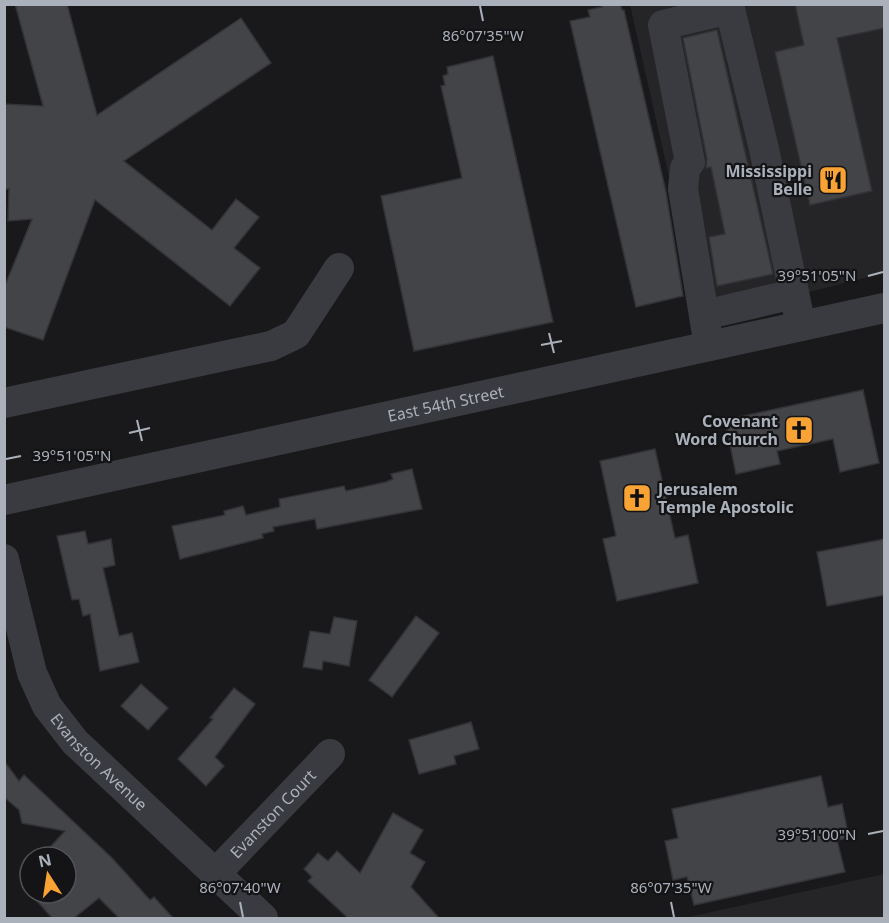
<svg xmlns="http://www.w3.org/2000/svg" width="889" height="923" font-family="'Noto Sans',sans-serif">
  <style>
    .built { fill: #252528 }
    .building { fill: #434448; stroke: #333337; stroke-width: 1.5 }
    .lines { fill: none; stroke-linecap: round; stroke-linejoin: round }
    .minor { stroke: #3a3b40; stroke-width: 30 }
    .ticks { fill: none; stroke: #abb1bb; stroke-width: 2 }
    .labels { text-anchor: middle; stroke-width: 4.5; stroke-linejoin: round; paint-order: stroke }
    .poi-label { font-size: 16px; font-weight: bold; fill: #abb1bb; stroke: #141416; text-anchor: end }
    .street-label { font-size: 16px; fill: #abb1bb; stroke: #141416 }
    .ticks-label { font-size: 15px; text-anchor: middle; fill: #abb1bb; stroke: #141416; stroke-width: 4.5; stroke-linejoin: round; paint-order: stroke }
  </style>
  <rect width="100%" height="100%" fill="#19191b"/>
  <g class="built">
    <path d="M630 5H884V273L801 294 699 309Z"/>
    <path d="M884 874V918H684Z"/>
  </g>
  <g class="building">
    <path d="M15 4H67L97 115 241 18 271 63 124 161 212 230 236 199 259 217 234 248 260 268 230 306 95 200 43 340 4 327V288L32 219 8 221 9 189H4V104L43 106Z"/>
    <path d="M601 4H620L622 10H624L666 192 683 296 636 307 570 21 590 17 588 10 602 7Z"/>
    <path d="M795 4H885V28L837 38 872 191 810 205 775 52 804 45Z"/>
    <path d="M717 30 773 274 717 286 709 237 725 234 711 167 706 168 707 159 683 38Z"/>
    <path d="M493 56 553 322 414 351 381 196 462 178 441 86 445 85 443 76 448 74 447 67Z"/>
    <path d="M863 390 879 463 840 472 833 439 777 451 780 464 736 474 725 420Z"/>
    <path d="M655 449 675 538 688 535 698 583 617 601 603 539 616 536 600 461Z"/>
    <path d="M412 469 422 509 317 529 315 519 273 527 274 531 262 534 263 538 180 559 172 526 225 515 224 511 243 506 246 515 280 507 279 499 344 486 346 491 386 482 393 479 391 474Z"/>
    <path d="M85 531 88 544 111 539 115 565 103 568 119 636 132 633 139 662 100 671 90 614 83 616 79 599 72 600 57 536Z"/>
    <path d="M885 539V595L827 606 817 552Z"/>
    <path d="M416 616 439 633 392 697 369 680Z"/>
    <path d="M334 617 357 621 349 666 323 661 322 670 303 667 310 631 330 634Z"/>
    <path d="M141 684 168 708 148 730 121 706Z"/>
    <path d="M234 688 255 704 215 757 224 766 206 786 178 759 213 719 210 718Z"/>
    <path d="M471 722 479 749 454 756 456 764 419 774 409 740Z"/>
    <path d="M4 761 19 781 24 775 113 859 150 900 154 897 173 918H119L99 898 74 918H52L30 893H66V857H41L65 831 22 823 19 810 4 797Z"/>
    <path d="M821 776 828 807 842 804 849 838 837 840 845 872 694 905 687 877 673 880 665 841 678 838 672 809Z"/>
    <path d="M393 813 423 830 410 853 425 862 411 887 439 918H348L308 881 312 877 304 869 318 853 328 861 337 851 360 873Z"/>
  </g>
  <g class="lines">
    <g class="minor">
      <path d="M704 315 794 294"/>
      <path d="M709 346 683 189 685 168 690 162 663 25 730 9 764 149 801 326"/>
      <path d="M4 403 271 346 296 334 339 268"/>
      <path id="s1" d="M4 500 884 308"/>
      <path id="s2" d="M4 559 32 673 47 706 75 742 263 918"/>
      <path id="s3" d="M216 873 330 754"/>
    </g>
  </g>
  <path class="ticks" d="M480 6 483 21M868 276 883 272M549 333 554 353M541 345 562 341M137 420 142 441M129 433 150 428M6 459 21 456M868 834 883 831M240 902 243 917M671 902 674 917"/>
  <defs>
    <g id="restaurant-square" transform="scale(1.5)"><rect x="-9" y="-9" width="18" height="18" rx="4" fill="#f8a334" stroke="#141416"/><path d="M-5-6h1v4h1v-4h1v4h1v-4h1v5L-1.5 .5V6h-2V.5L-5-1ZM5-6V6H3V1.5H1.5Q1.5-4 5-6Z" fill="#111"/></g>
    <g id="church-square" transform="scale(1.5)"><rect x="-9" y="-9" width="18" height="18" rx="4" fill="#f8a334" stroke="#141416"/><path d="M-1.2-6h2.4v3.5h3.3v2.4h-3.3V6h-2.4V-.1h-3.3v-2.4h3.3Z" fill="#111"/></g>
  </defs>
  <g fill-rule="evenodd">
    <use href="#restaurant-square" x="833" y="180"/>
    <use href="#church-square" x="799" y="430"/>
    <use href="#church-square" x="637" y="498"/>
  </g>
  <g class="labels">
    <g class="poi-label">
      <text x="812" y="177">Mississippi<tspan x="812" dy="18">Belle</tspan></text>
      <text x="778" y="427">Covenant<tspan x="778" dy="18">Word Church</tspan></text>
      <text x="658" y="495" text-anchor="start">Jerusalem<tspan x="658" dy="18">Temple Apostolic</tspan></text>
    </g>
    <g class="street-label">
      <text dy="6" stroke="none"><textPath href="#s1" startOffset="452">East 54th Street</textPath></text>
      <text dy="6" stroke="none"><textPath href="#s2" startOffset="230">Evanston Avenue</textPath></text>
      <text dy="6" stroke="none"><textPath href="#s3" startOffset="82">Evanston Court</textPath></text>
    </g>
  </g>
  <g class="ticks-label">
    <text x="483" y="41">86°07'35"W</text>
    <text x="817" y="281">39°51'05"N</text>
    <text x="72" y="461">39°51'05"N</text>
    <text x="817" y="840">39°51'00"N</text>
    <text x="240" y="893">86°07'40"W</text>
    <text x="671" y="893">86°07'35"W</text>
  </g>
  <rect width="889" height="923" fill="none" stroke="#abb1bb" stroke-width="12"/>
  <g transform="translate(48 875) rotate(348)"><circle r="28" fill="#141416" stroke="#505358" stroke-width="1.5"/>
  <path d="M0-4.5L10 22L0 15L-10 22Z" fill="#f8a334"/>
  <text y="-9" font-size="16" font-weight="bold" text-anchor="middle" fill="#abb1bb">N</text>
  </g>
</svg>
